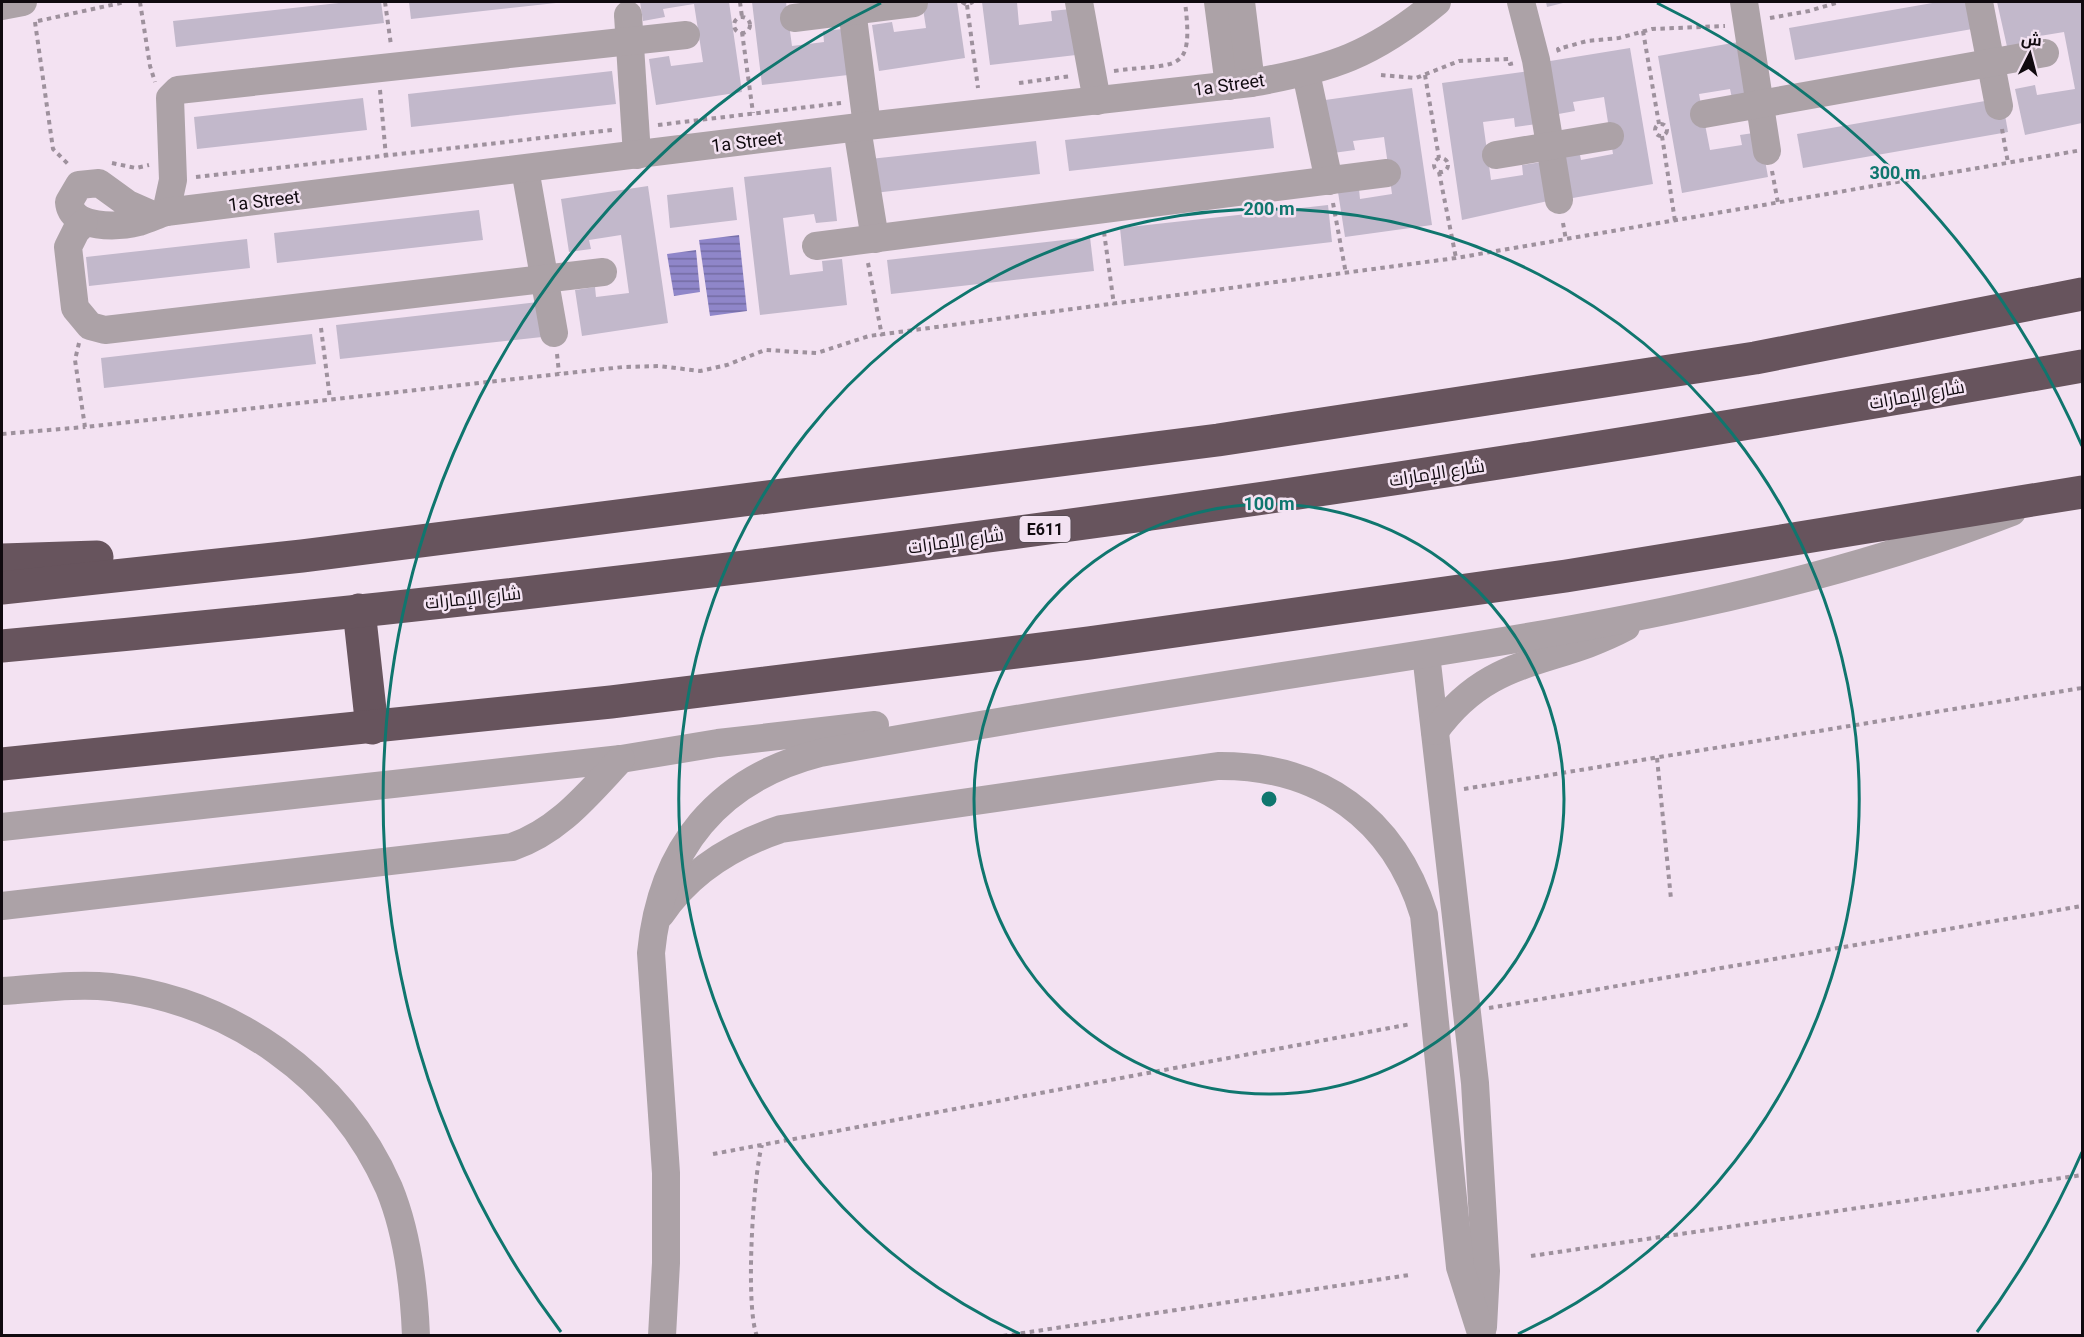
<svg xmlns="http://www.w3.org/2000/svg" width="2084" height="1337" font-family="Roboto,Cairo,sans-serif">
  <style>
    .water { fill: url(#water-rules) }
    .building { fill: #c2b8cb }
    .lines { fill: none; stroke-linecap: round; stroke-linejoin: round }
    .path { stroke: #9e919d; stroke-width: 4; stroke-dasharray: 4.5 4.5; stroke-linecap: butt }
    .minor { stroke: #aca2a7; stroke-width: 28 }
    .highway { stroke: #67545d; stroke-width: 33 }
    .ring { fill: none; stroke: #0f766e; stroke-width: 3 }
    .labels { text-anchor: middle; stroke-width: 5; stroke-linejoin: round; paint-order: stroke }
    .shield { fill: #f3e2f2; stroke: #544b53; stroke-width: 1.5 }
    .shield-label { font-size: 16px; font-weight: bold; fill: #100a0f }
    .street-label { font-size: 18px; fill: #100a0f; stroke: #f3e2f2 }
    .centre { fill: #0f766e; stroke: #f3e2f2; stroke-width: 3 }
    .ring-label { font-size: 18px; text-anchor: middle; font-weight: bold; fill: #0f766e; stroke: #f3e2f2; stroke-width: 5; stroke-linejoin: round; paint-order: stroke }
  </style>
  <defs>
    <pattern id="water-rules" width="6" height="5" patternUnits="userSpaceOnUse" patternTransform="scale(1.5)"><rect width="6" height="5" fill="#8f86c9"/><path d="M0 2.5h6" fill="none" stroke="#736ca2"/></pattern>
  </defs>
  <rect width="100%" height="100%" fill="#f3e2f2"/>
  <g class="water">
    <path d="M739 235 747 311 710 316 699 240Z"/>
    <path d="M696 250 700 292 674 296 667 254Z"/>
  </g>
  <g class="building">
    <path d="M348 2H381L384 23 176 47 173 21Z"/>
    <path d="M409 2H556V3L411 19Z"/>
    <path d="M640 2H729L742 92 656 105 649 59 669 56 671 66 703 62 694 4 663 9 665 17 643 21Z"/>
    <path d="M752 2H786L792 46 824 42 823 31 843 29 848 75 762 85Z"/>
    <path d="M922 2H957L965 58 879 71 872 25 892 22 894 32 926 28Z"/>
    <path d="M982 2H1017L1019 25 1052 21 1051 11 1071 9 1076 55 990 65Z"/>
    <path d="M1546 2H1567L1547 7Z"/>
    <path d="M1938 2H1974L1978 28 1795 60 1789 28Z"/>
    <path d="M1997 2H2082V123L2025 135 2015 89 2035 85 2037 95 2075 89 2064 32 2027 38 2029 47 2008 51Z"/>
    <path d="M1744 41 1753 93 1732 98 1730 89 1699 94 1710 150 1742 145 1740 135 1760 132 1768 177 1682 193 1658 56Z"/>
    <path d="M1630 48 1653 184 1567 199 1559 153 1579 150 1581 160 1613 154 1604 97 1573 102 1575 111 1553 115 1544 62Z"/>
    <path d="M612 71 616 104 411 127 408 94Z"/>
    <path d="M1529 71 1537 124 1515 127 1514 118 1483 122 1491 180 1523 175 1522 165 1542 162 1548 201 1462 220 1442 83Z"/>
    <path d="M1412 88 1432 225 1345 237 1338 192 1359 189 1360 199 1392 194 1384 137 1353 141 1355 150 1333 153 1325 100Z"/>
    <path d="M363 98 367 130 197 149 194 117Z"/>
    <path d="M2002 98 2008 132 1803 168 1797 134Z"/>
    <path d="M1270 117 1274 148 1069 171 1065 140Z"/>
    <path d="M1036 141 1040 174 874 193 870 159Z"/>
    <path d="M831 167 837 221 816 223 814 214 783 218 790 275 823 271 822 261 842 259 847 305 760 315 744 177Z"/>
    <path d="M648 186 668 323 582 336 575 290 595 287 596 297 629 293 621 235 589 240 591 249 569 252 561 199Z"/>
    <path d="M733 187 737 220 670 228 667 195Z"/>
    <path d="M1328 205 1332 242 1124 266 1120 228Z"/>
    <path d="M479 210 483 240 277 263 274 233Z"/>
    <path d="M1090 237 1094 271 891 294 887 260Z"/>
    <path d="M247 239 250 268 89 286 86 257Z"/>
    <path d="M538 302 542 337 340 359 336 325Z"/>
    <path d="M312 334 316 364 104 388 101 358Z"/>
  </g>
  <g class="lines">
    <g class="path">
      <path d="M140 2 150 66 155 82"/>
      <path d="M385 2 391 45"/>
      <path d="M740 2 742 17"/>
      <path d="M962 2 967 5 973 2"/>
      <path d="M967 5 978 88"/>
      <circle cx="742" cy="25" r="8"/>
      <path d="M1770 18 1809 11 1839 2"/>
      <path d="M38 21 125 2"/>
      <path d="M35 22 53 149 68 164"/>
      <path d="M1643 31 1659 124"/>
      <path d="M742 32 753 113"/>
      <path d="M1559 52 1558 49 1587 41 1619 38 1652 29 1725 26"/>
      <path d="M1114 71C1178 62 1194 76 1185 2"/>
      <path d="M1381 75 1416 78 1459 61 1509 59 1510 64 1515 63"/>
      <path d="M1425 75 1439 158"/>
      <path d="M1019 83 1071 76"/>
      <path d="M380 90 386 157"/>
      <circle cx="1661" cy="130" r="6"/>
      <path d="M658 125 841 103"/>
      <path d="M2002 129 2008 163"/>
      <path d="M1662 136 1675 221"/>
      <circle cx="1441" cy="165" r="7"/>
      <path d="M112 163 136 168 149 165"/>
      <path d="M1772 171 1778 203"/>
      <path d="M1439 172 1456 258"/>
      <path d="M196 177 612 130"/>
      <path d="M1333 203 1346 274"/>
      <path d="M1563 223 1566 240"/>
      <path d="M1104 232 1114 305"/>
      <path d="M868 263 882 336"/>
      <path d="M321 328 330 399"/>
      <path d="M79 343 75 360 85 427 623 367 659 366 700 371 727 365 765 350 817 353 869 336 1456 258 2082 150"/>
      <path d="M557 354 559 373"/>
      <path d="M2 434 85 427"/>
      <path d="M1657 758 1671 899"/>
      <path d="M1464 789 2082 688"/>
      <path d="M1489 1008 2082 906"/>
      <path d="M713 1154 1411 1024"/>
      <path d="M1531 1256 2082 1175"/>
      <path d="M757 1336C745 1307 753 1177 762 1145"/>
      <path d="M1003 1336 1409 1275"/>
    </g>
    <g class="minor">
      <path d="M851 2 867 126"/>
      <path d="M1079 2 1097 101"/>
      <path d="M1218 2 1229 86"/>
      <path d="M1241 2 1251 83"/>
      <path d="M1521 2 1536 60 1559 200"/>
      <path d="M1744 2 1767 151"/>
      <path d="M1979 2 1999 106"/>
      <path d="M2 6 23 2"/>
      <path d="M628 15 637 155"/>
      <path d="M794 18 914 3"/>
      <path d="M1306 73 1329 181"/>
      <path d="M1704 114 2045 53"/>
      <path d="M857 128 875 239"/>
      <path d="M1496 155 1610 136"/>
      <path d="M525 169 554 333"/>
      <path d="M166 212 173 180 170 98 178 90 686 35"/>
      <path d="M153 215 128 204 99 183 79 185 69 202C71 230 119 227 139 222 149 219 157 215 166 212L867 126 1251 83C1332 69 1373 55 1437 2"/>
      <path d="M84 223 76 231 68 247 75 308 90 326 105 330 603 272"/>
      <path d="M816 246 1387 173"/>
      <path d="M1426 654 1475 1083 1486 1271 1483 1327"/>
      <path d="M1435 731C1491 654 1551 667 1626 627"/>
      <path d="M2 827 621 759 718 743 875 725"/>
      <path d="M2 906 512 847C559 831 588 794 621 759"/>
      <path d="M661 914C690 871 733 845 781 829L1218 766C1320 765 1394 818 1424 915L1460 1267 1482 1336"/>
      <path d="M2 991C37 989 75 983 111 987 231 1001 340 1076 389 1188 408 1234 414 1286 416 1336"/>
      <path d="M662 1336 666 1263V1173L651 953C661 848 718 779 820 753 993 722 1166 694 1340 667 1567 632 1797 596 2012 512"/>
    </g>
    <g class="highway">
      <path d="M2 560 97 557"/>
      <path d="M2 588 302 556 1218 440 1755 358 2082 294"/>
      <path d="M359 610 372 728"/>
      <path d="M2 646C699 583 1393 489 2082 366"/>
      <path d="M2 764 611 702 1089 643 1566 576 2082 492"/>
    </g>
  </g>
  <g class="ring">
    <circle cx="1269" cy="799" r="295"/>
    <path d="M1020 1334A590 590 0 1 1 1518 1334"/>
    <path d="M2082 1152A886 886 0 0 1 1977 1332M561 1332A886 886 0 0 1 881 3M1657 3A886 886 0 0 1 2082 446"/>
  </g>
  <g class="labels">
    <rect class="shield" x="1019.5" y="516" width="51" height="26" rx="4.5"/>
    <g class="shield-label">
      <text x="1045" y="535">E611</text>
    </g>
    <g class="street-label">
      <text transform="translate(1229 85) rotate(-8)" y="6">1a Street</text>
      <text transform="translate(747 142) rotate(-7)" y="6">1a Street</text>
      <text transform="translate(264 201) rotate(-7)" y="6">1a Street</text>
      <text transform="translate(1917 395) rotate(-10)" y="6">شارع الإمارات</text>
      <text transform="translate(1437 473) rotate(-9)" y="6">شارع الإمارات</text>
      <text transform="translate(956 541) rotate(-8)" y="6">شارع الإمارات</text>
      <text transform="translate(473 598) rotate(-6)" y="6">شارع الإمارات</text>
    </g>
  </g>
  <circle cx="1269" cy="799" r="9" class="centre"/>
  <g class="ring-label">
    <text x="1895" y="179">300 m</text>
    <text x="1269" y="215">200 m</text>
    <text x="1269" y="510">100 m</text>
  </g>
  <rect width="2084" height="1337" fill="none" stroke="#100a0f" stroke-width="6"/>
  <g transform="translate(2030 54) rotate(6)" stroke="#f3e2f2" stroke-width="4.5" paint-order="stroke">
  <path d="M0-4.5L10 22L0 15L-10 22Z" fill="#100a0f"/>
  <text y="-9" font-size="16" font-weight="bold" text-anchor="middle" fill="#100a0f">ش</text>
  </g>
</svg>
